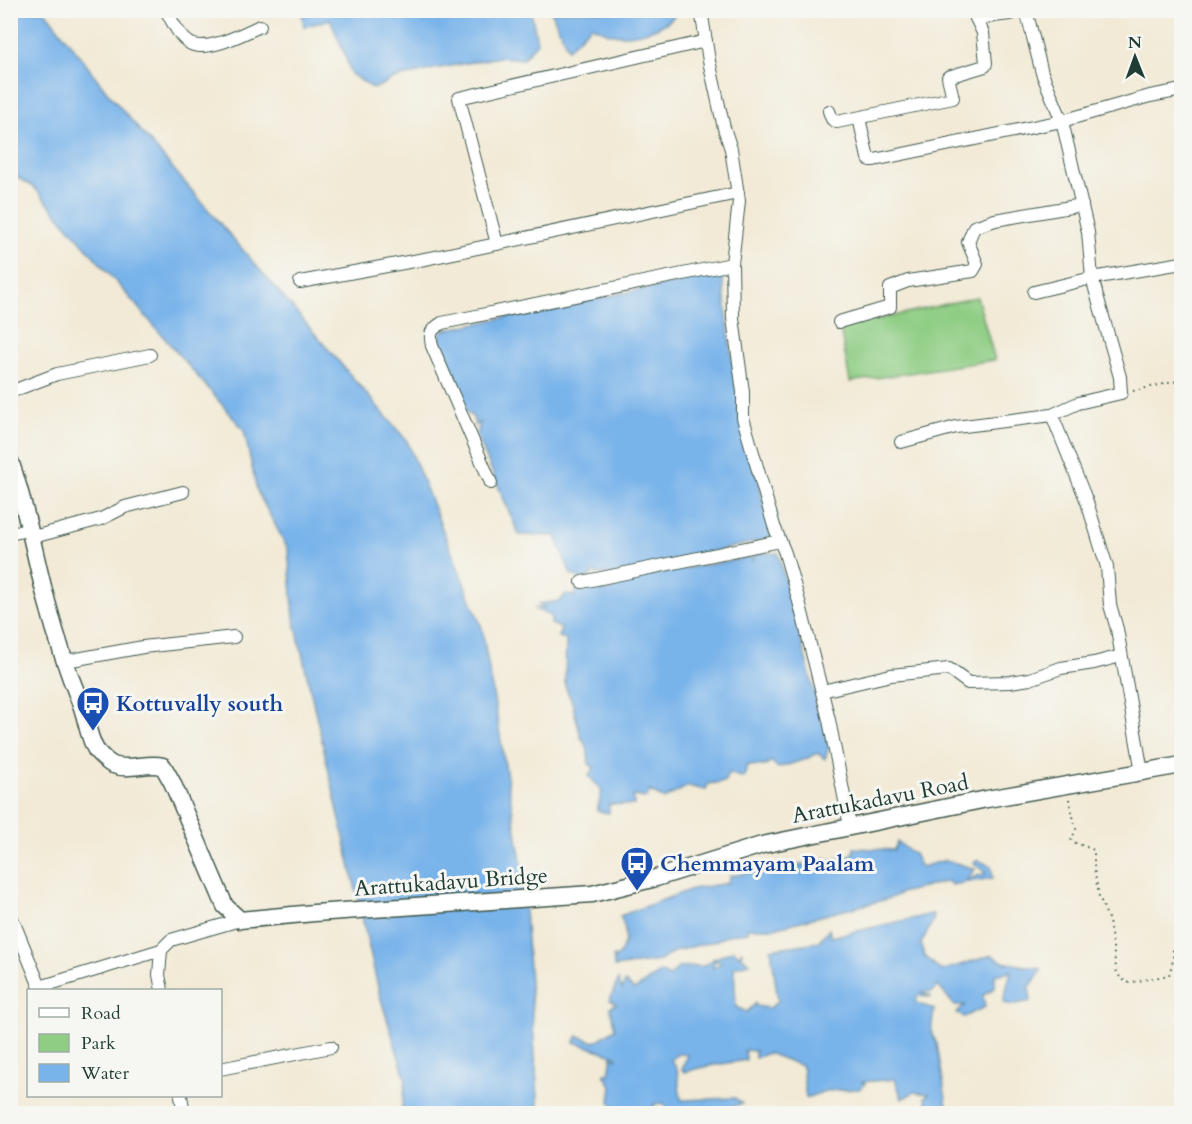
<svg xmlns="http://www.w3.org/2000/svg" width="1192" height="1124" font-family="Cardo,serif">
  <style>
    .green { fill: #8fcd84; stroke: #57855c; stroke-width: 1.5 }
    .water { fill: #78b3ea; stroke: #4c788f; stroke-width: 1.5 }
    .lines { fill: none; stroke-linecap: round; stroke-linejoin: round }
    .street-casing { stroke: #3f574c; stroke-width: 14 }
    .secondary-casing { stroke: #3f574c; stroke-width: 19 }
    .path { stroke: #3f574c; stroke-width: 2; stroke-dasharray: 1.5 4.5; stroke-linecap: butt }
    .street { stroke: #fff; stroke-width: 12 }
    .secondary { stroke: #fff; stroke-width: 16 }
    .labels { text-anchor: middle; stroke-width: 6; stroke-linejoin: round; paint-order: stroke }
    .transit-label { font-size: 22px; font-weight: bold; fill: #164399; stroke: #f6f6f2; text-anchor: start }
    .street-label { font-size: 22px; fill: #1f3d34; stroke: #f6f6f2 }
  </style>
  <rect width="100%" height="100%" fill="#f6f6f2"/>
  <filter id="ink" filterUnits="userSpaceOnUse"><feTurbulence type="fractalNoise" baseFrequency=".0167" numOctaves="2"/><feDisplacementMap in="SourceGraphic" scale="12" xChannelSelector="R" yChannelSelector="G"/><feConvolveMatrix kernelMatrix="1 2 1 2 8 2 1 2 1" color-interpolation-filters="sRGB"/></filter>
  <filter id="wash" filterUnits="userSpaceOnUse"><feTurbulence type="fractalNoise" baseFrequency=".008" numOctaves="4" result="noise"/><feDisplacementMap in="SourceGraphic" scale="24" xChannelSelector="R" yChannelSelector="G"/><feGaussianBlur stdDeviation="1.35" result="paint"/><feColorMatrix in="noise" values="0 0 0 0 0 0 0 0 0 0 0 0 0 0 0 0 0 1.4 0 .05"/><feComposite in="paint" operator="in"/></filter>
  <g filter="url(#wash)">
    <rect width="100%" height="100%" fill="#f2ead6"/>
    <path class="green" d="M977 297 995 360 850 382 840 328Z"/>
    <g class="water">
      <path d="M11 11H45L108 93 407 441 482 628 522 867 539 1113H401L406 1080 380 996 294 618 288 549 257 491 244 430 34 187 11 174Z"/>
      <path d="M302 11H531L537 42 523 59 500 57 434 69 393 79 374 89 351 74 345 55 330 19 304 27Z"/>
      <path d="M551 11H678C666 30 630 39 609 33 603 31 597 28 591 26L568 49Z"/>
      <path d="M722 273 734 375 772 538 614 575 593 573 587 580 571 575 556 536 519 535 477 436 480 422 475 426 473 417 465 411 439 335 444 330Z"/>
      <path d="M778 553 829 747 825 759 817 753 806 759 778 768 771 761 765 766 747 765 744 778 729 773 724 782 708 784 706 790 688 786 664 799 650 791 646 798 633 796 634 805 609 804V813L597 811 602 791 589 776 594 767 589 764 588 749 581 737 572 702 565 686 566 639 559 637 561 628 551 624V616L535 609 546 607 537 604 560 601 566 594 574 596 578 587 584 591 585 588 611 585 600 592 608 591 636 577 752 557V562L756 554Z"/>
      <path d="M897 842 914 854 921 867 946 860 975 869 967 880 986 873 973 863 978 860 991 866 993 878 951 885 948 881 901 893 891 898 774 928H747L748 932 731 934 715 941 675 951 660 961 614 967 613 956 615 959C627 947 628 931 620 916L692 889 728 883 730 876 803 864V866L819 863 825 858 828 861 853 855 854 848 894 850Z"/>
      <path d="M932 914 934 918 921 944 925 958V956L941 971 992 955 1003 962 1042 969 1029 988 1031 1001 1011 1005 1003 1002 1011 971 995 975V988L983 995 985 1007 964 1017 956 1013 965 1005 955 1006 938 986 932 992H920L932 997 917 996 916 1003 934 1009 931 1032 937 1044 948 1112 929 1110 925 1097 929 1094 914 1092 902 1099 895 1079 862 1082 865 1084 859 1089 825 1091 806 1098 802 1066 768 1053 755 1058V1051L745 1050 746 1060C725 1064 705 1065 685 1072L682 1070 687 1055 679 1053 671 1060 677 1069 681 1100 735 1098 742 1104 708 1113 694 1111V1113L668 1114 664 1103 654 1104V1113H615L610 1101 612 1087 604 1074H609L612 1056 616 1059V1056L574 1042 578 1036 595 1042 615 1029 610 1007 616 1004 610 1000 618 980 622 990 625 982 634 990 661 972 669 977 679 967 703 966 715 958 713 968 722 962 716 961V958L734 950 739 956 742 950V957L750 963 734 967 736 1007 747 1012 756 1003 755 1006 770 1008 778 1001 771 949 818 942 829 929 831 937Z"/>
    </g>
  </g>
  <g filter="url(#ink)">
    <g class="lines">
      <g class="street-casing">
        <g id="street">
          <path d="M166 10C172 21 178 35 188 42 204 55 244 33 260 26"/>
          <path d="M701 10 709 61 724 128 731 149 739 201 732 264 733 318 743 392V418L774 526 785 553 800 605 829 720 850 826"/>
          <path d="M1026 10 1042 73 1062 121 1088 232 1092 278 1120 377 1121 393 1078 403 1052 415 1087 502 1107 567 1110 605 1117 629 1142 772"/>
          <path d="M974 12 976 18 1010 14 1020 10"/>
          <path d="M829 111 832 119 837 122 953 98 948 77 985 66 986 63 983 33 976 18"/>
          <path d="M859 118 868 158 870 160H874L1062 121 1150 96 1182 90"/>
          <path d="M497 244 459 98 706 41"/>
          <path d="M300 282 430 258 738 193"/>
          <path d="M1034 292 1092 278 1182 263"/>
          <path d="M839 322 890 307V288L908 281 973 271 977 264 968 242 974 227 995 220 1082 205"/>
          <path d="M10 392 57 374 150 355"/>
          <path d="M901 442 956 427 1052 415"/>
          <path d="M491 483 432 346C429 332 431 330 442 323L732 264"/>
          <path d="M10 534 31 529"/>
          <path d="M33 537 101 519 125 507 183 492"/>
          <path d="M582 582 780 541"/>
          <path d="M66 661 143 647 234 637"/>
          <path d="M822 691 891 675 949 669 968 683 1010 682 1030 679 1061 668 1094 663 1121 656"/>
          <path d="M10 913 40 987 161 950"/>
          <path d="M162 990 159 975 161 950 171 940 240 920"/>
          <path d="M220 1069 331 1047"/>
          <path d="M181 1096 184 1114"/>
        </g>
      </g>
      <g class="secondary-casing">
        <path id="secondary" d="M10 461C27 507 34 555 47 602 56 636 67 670 80 702 86 716 88 737 96 750 99 754 108 763 113 765 129 771 147 762 163 766L172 782 225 906 240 920 314 913 592 894 656 878 762 845 987 799 1182 765"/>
      </g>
      <g class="path">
        <path d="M1133 391 1182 380"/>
        <path d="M1069 799 1076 829 1071 841 1094 850V869L1099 896 1109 921 1117 974 1127 983 1169 975 1173 961V949L1182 943"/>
      </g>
      <use href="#street" class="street"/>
      <use href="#secondary" class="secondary"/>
    </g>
  </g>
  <defs>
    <g id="bus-pin" transform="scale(1.725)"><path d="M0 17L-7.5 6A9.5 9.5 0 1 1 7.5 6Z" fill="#1a4fb4" stroke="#f6f6f2"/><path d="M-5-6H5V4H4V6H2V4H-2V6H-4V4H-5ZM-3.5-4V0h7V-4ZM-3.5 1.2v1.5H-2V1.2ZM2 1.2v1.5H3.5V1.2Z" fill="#fff"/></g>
  </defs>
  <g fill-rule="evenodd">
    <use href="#bus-pin" x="93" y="703"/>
    <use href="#bus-pin" x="637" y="863"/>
  </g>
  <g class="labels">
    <g class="transit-label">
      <text x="116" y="711">Kottuvally south</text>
      <text x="660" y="871">Chemmayam Paalam</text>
    </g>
    <g class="street-label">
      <text transform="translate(880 798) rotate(-11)" y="8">Arattukadavu Road</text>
      <text transform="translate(451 881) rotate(-4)" y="8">Arattukadavu Bridge</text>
    </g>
  </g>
  <rect width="1192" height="1124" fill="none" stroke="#f6f6f2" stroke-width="36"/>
  <rect x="27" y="989" width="195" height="108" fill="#f6f6f2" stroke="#a0aca6" stroke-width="1.5"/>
  <rect x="39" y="1008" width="30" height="9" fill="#ffffff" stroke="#a0aca6" stroke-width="1.5"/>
  <text x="81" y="1019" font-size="18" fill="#1f3d34">Road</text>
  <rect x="39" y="1034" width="30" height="18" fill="#8fcd84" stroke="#a0aca6" stroke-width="1.5"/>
  <text x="81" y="1049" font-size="18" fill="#1f3d34">Park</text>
  <rect x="39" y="1064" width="30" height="18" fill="#78b3ea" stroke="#a0aca6" stroke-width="1.5"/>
  <text x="81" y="1079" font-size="18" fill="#1f3d34">Water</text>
  <g transform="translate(1135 57) rotate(359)" stroke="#f6f6f2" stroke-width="4.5" paint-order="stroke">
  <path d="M0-4.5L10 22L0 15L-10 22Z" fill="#1f3d34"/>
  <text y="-9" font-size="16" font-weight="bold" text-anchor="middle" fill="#1f3d34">N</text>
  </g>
</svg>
